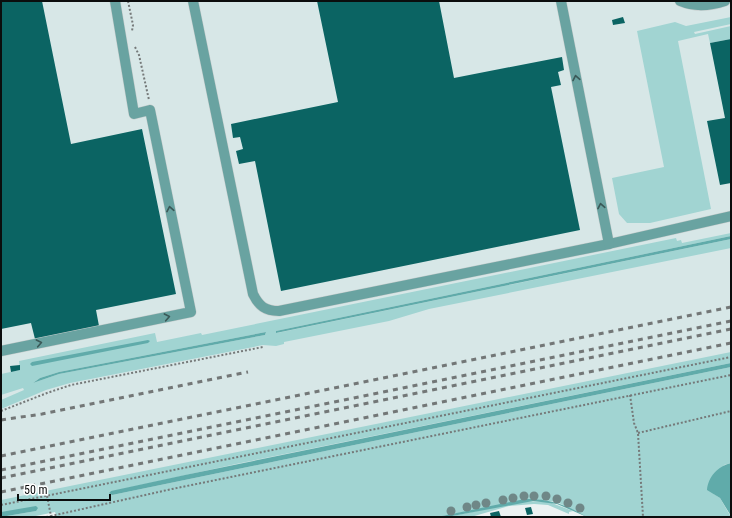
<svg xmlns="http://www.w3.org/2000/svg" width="732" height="518" font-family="'Roboto Condensed',sans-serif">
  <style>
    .built { fill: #d7e7e7 }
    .green { fill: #a1d4d2; fill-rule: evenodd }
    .water { fill: #60abaa }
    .building { fill: #0b6463 }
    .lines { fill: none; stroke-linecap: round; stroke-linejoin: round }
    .minor-casing { stroke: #c7cdcd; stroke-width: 11 }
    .path { stroke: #757979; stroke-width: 2; stroke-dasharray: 2 2; stroke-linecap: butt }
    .minor { stroke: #69a3a1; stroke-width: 10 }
    .rail { stroke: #737777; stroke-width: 3; stroke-dasharray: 5 5; stroke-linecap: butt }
    .tree { fill: #6f8787 }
    .oneway { stroke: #3a5857 }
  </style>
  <rect width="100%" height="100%" fill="#ebf2f2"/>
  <path class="built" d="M1 1H731V370L22 517H1Z"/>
  <g class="green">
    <path d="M731 17V24L694 32 695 34 731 26V39L710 43 708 34 678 41 711 209 650 223H627L619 214 612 178 664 167 637 31 675 22 686 26Z"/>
    <path d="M731 233V236L276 331 277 333 731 239V248L429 309 389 321 284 342V344L276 346 263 345 70 383 46 390 1 409V400L24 390 23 388 1 395V374L20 370 19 361 155 333 157 342 201 333 202 335 676 238 677 241 681 240 682 243ZM266 332 265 335 59 374 33 383 40 378 59 372Z"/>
    <path d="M731 352V363L236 464 109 492 112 495 731 367V463L724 465 714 494 720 498 731 517H587L557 502 533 499 437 517H57L55 512 31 517H1L36 511 1 512V500Z"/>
    <path d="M526 501 549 502 573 511 569 512V514L548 505 534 504 509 506 471 517H447Z"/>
  </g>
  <g class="water">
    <path d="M731 236V239L276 333V331Z"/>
    <path d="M266 332 265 335 59 374 33 383 40 378 59 372Z"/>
    <path d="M148 340 150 341 148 343 32 366 30 364 32 362Z"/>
    <path d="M731 363V367L112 495 109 493 111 491 185 475Z"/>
    <path d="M731 463V516L720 498 707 490C708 477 718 466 731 463Z"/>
    <path d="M525 499C549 498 567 505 587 517L557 504 533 501 447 517H437Z"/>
    <path d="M36 506 38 508 36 511 1 517V512Z"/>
  </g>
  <g class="building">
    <path d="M1 1H42L71 144 142 129 176 294 96 310 99 326 35 339 31 323 1 329Z"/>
    <path d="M317 1H439L454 78 562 57 564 70 558 72 561 85 551 87 580 230 281 291 255 161 239 164 236 151 243 149 240 137 233 138 231 124 338 102Z"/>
    <path d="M623 17 625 23 613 25 612 20Z"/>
    <path d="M731 39V183L720 185 707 121 725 118 710 43Z"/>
    <path d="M20 365V370L11 372 10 366Z"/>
    <path d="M531 507 533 514 527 515 525 508Z"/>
    <path d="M499 511 501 517H491L490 513Z"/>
  </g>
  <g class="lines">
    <g class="minor-casing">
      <g id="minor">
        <path d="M193 1 253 294C259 306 265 311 279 311L609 244 731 216"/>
        <path d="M561 1 609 244"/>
        <path d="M680 1C694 7 710 6 725 1"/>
        <path d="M1 351 191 312 150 110 134 114 115 1"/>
      </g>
    </g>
    <g class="path">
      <path d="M128 1 133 25 132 31"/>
      <path d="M135 47 139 55 149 100"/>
      <path d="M630 395 634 423 638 433 643 517"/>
      <path d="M1 411 47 393 71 385 263 347"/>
      <path d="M638 433 731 411"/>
      <path d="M47 496 51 516 172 489 731 375"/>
      <path d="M1 505 731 357"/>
      <path d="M46 517 51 516"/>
    </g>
    <use href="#minor" class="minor"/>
    <g class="rail">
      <path d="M1 420 42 414 248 372"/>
      <path d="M1 456 731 307"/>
      <path d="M1 470 731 321"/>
      <path d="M1 478 731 329"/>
      <path d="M1 492 731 343"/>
    </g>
  </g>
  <g class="tree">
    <circle cx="524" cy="496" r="4.5"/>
    <circle cx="534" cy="496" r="4.5"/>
    <circle cx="546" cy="496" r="4.5"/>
    <circle cx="513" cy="498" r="4.5"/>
    <circle cx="557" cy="499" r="4.5"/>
    <circle cx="503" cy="500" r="4.5"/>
    <circle cx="486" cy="503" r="4.5"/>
    <circle cx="568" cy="503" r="4.5"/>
    <circle cx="476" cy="505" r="4.5"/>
    <circle cx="467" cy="507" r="4.5"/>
    <circle cx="580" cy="508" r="4.5"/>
    <circle cx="451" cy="511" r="4.5"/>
  </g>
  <defs><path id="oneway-chevron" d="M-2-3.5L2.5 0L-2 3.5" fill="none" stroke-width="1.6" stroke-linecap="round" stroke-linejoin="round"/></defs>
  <g class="oneway">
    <use href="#oneway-chevron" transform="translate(576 78) rotate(-101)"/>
    <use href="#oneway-chevron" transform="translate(601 206) rotate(-101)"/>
    <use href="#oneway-chevron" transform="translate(170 209) rotate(-101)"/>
    <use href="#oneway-chevron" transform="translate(167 317) rotate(-11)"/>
    <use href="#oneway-chevron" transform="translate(39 343) rotate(-11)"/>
  </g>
  <rect width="732" height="518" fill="none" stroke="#0b0d0d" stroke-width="4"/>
  <path d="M18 494v6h92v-6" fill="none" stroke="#0b0d0d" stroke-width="2"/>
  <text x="24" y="494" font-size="12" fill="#0b0d0d" stroke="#ffffff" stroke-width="3" paint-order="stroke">50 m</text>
</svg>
